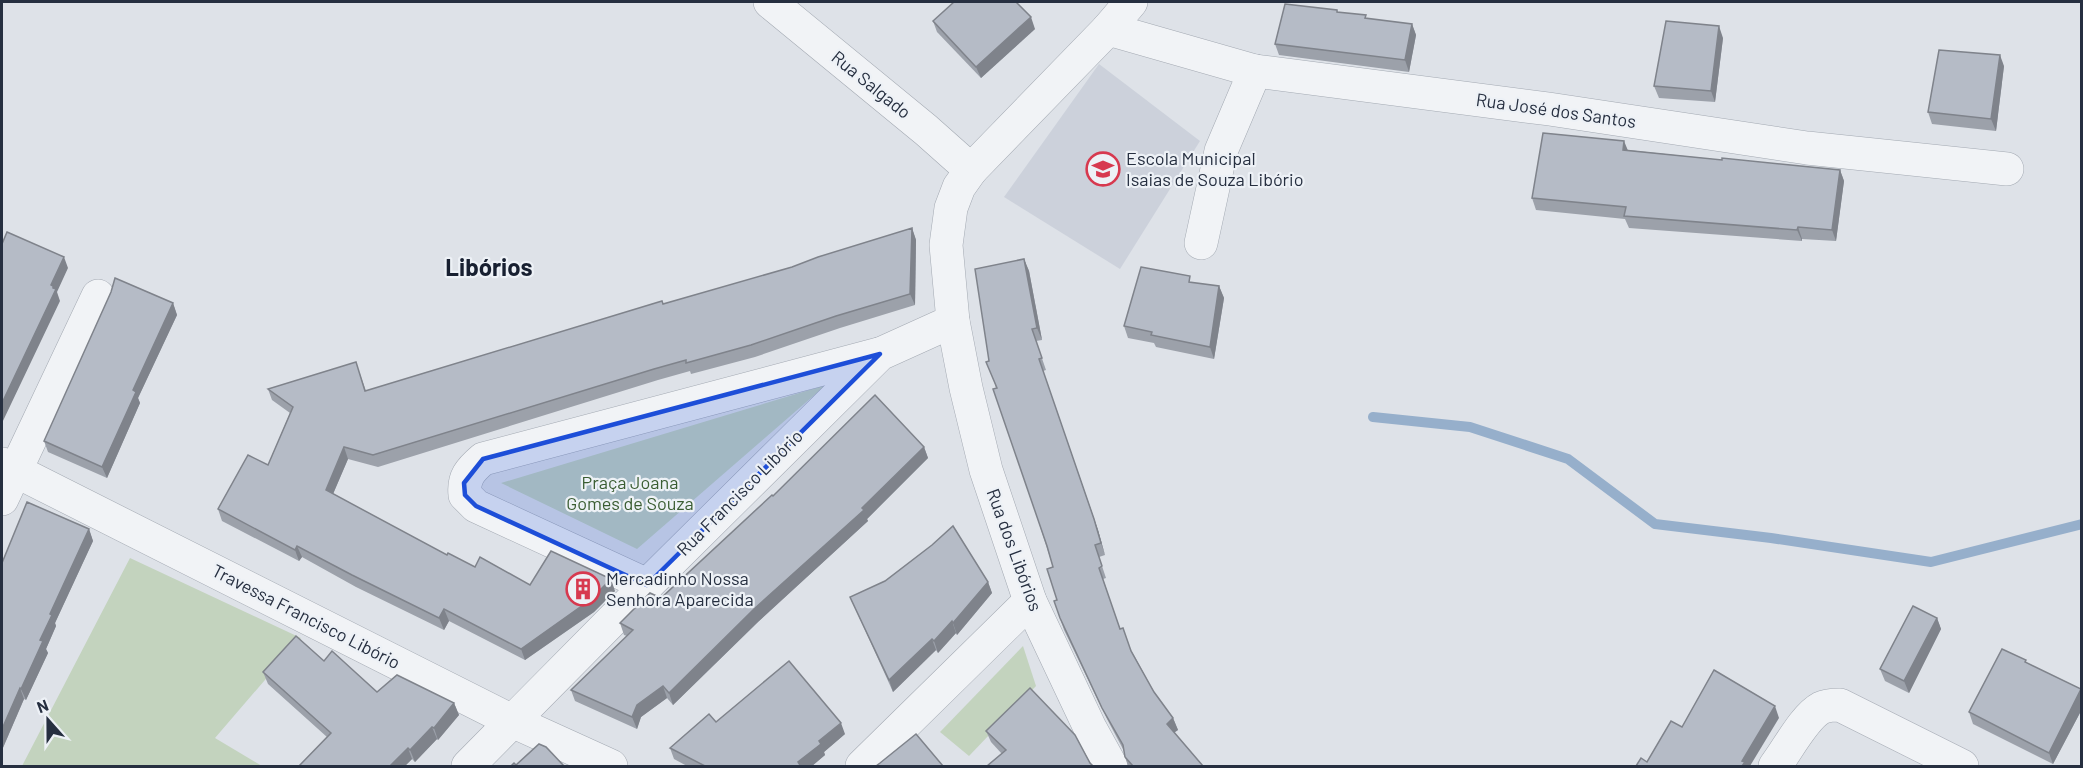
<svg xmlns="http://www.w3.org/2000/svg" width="2083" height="768" font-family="Barlow,sans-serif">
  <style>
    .built { fill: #ccd1db }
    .green { fill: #c3d3be }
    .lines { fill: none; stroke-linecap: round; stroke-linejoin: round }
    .stream { stroke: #96afcb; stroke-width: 10 }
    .minor-casing { stroke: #a3a9b2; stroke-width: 34 }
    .minor { stroke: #f1f3f6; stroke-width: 33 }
    .wall { fill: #9ca1aa }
    .shaded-wall { fill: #7f838b }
    .building { fill: #b5bbc6; stroke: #7f838b; stroke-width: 1.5 }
    .marked { fill: #1d4ed8; fill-opacity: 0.2; stroke: #1d4ed8; stroke-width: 4.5; stroke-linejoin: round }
    .labels { text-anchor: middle; stroke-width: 4.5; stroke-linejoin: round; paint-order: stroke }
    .street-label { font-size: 18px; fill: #262f40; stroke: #edf1f6 }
    .poi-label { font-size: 18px; fill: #262f40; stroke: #edf1f6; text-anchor: start }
    .park-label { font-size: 18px; fill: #3a5d32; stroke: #edf1f6 }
    .district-label { font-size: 24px; font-weight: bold; fill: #182031; stroke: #edf1f6 }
  </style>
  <rect width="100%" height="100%" fill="#dee2e8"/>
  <path class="built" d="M1099 64 1200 141 1120 269 1004 197Z"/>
  <g class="green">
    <path d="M826 385 637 549 501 483Z"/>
    <path d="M130 558 301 638 215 738 262 766H22Z"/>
    <path d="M1023 646 1036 686 969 756 940 732Z"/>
  </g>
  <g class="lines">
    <path class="stream" d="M1373 417 1470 427 1568 459 1655 524 1771 538 1931 562 2082 524"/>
    <g class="minor-casing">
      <g id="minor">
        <path d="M770 2 926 130 971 170"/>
        <path d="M1108 29 1255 71 1549 109 1807 148 2007 169"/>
        <path d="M1201 243 1221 151 1255 71"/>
        <path d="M2 464 512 721 611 766"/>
        <path d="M2 499 98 296"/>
        <path d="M647 585 476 506 465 495C463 478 470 470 483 459L879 354"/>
        <path d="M468 766 647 585 880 354 953 321"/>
        <path d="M862 766 1030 601"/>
        <path d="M1111 766 1090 728 1030 601 986 470 966 388 953 321 946 245 951 208 959 187 971 170 1108 29 1131 2"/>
        <path d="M1775 766C1787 751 1804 717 1821 708 1827 705 1834 705 1840 705L1962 766"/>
      </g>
    </g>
    <use href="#minor" class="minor"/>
  </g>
  <g class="wall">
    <path d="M1337 10 1338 12 1367 19 1412 24 1416 35 1409 72 1279 55 1275 44Z"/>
    <path d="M933 21 1035 29 981 78 937 32Z"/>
    <path d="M1723 38 1715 102 1659 98 1654 86Z"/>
    <path d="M2004 66 1996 131 1932 124 1928 112Z"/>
    <path d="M1628 150 1722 160 1840 170 1844 181 1836 241 1802 239V241L1629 228 1625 219 1536 210 1532 198Z"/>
    <path d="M912 228 916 240 915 305 840 328 755 357 691 374 690 371 658 380 378 467 348 459 333 494 447 555 475 567 530 585 615 591 594 612 525 660 449 621 444 630 356 587 302 557 299 561 222 521 218 509 268 465 290 413 272 400 268 389 360 374 366 391 792 267Z"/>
    <path d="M1024 259 1029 271 1042 340 1036 341 1046 370 1043 371 1098 530 1105 555 1099 557 1106 578 1103 579 1120 629 1154 692 1173 718 1178 730 1174 732 1203 766H1128L1125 757 1124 751 1107 719 1064 630 1060 618 1053 567 996 388 989 361Z"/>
    <path d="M1192 283 1219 286 1224 298 1214 359 1156 347 1154 343 1128 338 1124 326Z"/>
    <path d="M173 303 177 315 138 398 140 403 107 478 48 452 44 441Z"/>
    <path d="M924 447 928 458 867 519 868 521 759 621 673 705 667 698 641 717 637 729 575 701 571 690 627 636 624 635 620 623 661 598 773 496Z"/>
    <path d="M89 529 93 541 55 623 56 626 46 649 48 653 26 700 24 699 2 750V563Z"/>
    <path d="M988 582 992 593 957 635 956 633 938 653 936 650 893 692 855 608 850 597Z"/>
    <path d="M1937 618 1941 629 1909 693 1885 681 1880 669Z"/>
    <path d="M324 661 377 692 454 703 459 715 438 740 437 739 415 762 412 759 405 766H299L327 737 268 684 263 672Z"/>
    <path d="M2027 663 2081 689 2082 709 2053 764 1973 724 1969 712Z"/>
    <path d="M716 722 845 734 824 752 825 755 812 766H687L674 759 670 748Z"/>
    <path d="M986 731 1075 735 1002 754 991 742Z"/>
  </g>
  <g class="shaded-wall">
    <path d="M1031 17 1035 29 981 78 976 67Z"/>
    <path d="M1412 24 1416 35 1409 72 1405 60Z"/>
    <path d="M1719 26 1723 38 1715 102 1711 91Z"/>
    <path d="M2000 55 2004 66 1996 131 1991 119Z"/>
    <path d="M1624 141 1629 153 1623 150Z"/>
    <path d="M1840 170 1844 181 1836 241 1832 230Z"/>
    <path d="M1798 227 1802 239V241L1797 230Z"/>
    <path d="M912 228 916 240 915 305 910 294Z"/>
    <path d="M64 257 68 268 57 292 60 301 2 423V403L51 285Z"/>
    <path d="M1024 259 1029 271 1042 340 1037 328Z"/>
    <path d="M1219 286 1224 298 1214 359 1210 347Z"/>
    <path d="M173 303 177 315 138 398 140 403 107 478 102 467 133 390Z"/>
    <path d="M1043 371 1098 530 1105 555 1101 543Z"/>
    <path d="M344 447 348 459 330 501 326 490Z"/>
    <path d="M924 447 928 458 867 519 868 521 759 621 673 705 669 693 754 609 862 508Z"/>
    <path d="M89 529 93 541 55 623 56 626 46 649 48 653 26 700 21 689 50 614Z"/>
    <path d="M297 546 302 557 299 561 295 550Z"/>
    <path d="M611 579 615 591 594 612 525 660 521 649Z"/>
    <path d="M988 582 992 593 957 635 953 623Z"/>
    <path d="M444 609 449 621 444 630 439 618Z"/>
    <path d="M1937 618 1941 629 1909 693 1904 681Z"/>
    <path d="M952 621 956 633 938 653 934 641Z"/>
    <path d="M932 639 936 650 893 692 889 680Z"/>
    <path d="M663 686 667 698 641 717 637 729 632 717 637 705Z"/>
    <path d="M20 688 24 699 2 750V729Z"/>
    <path d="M2081 689 2082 709 2053 764 2049 753Z"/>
    <path d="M454 703 459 715 438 740 434 728Z"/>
    <path d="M1775 706 1779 718 1750 766H1742V761Z"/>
    <path d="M1173 718 1178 730 1171 735 1167 724Z"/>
    <path d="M841 723 845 734 824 752 825 755 812 766H799L798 762 819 741Z"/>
    <path d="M432 727 437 739 415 762 410 750Z"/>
    <path d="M408 748 412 759 405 766H390Z"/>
  </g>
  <g class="building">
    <path d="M954 2H1016L1031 17 976 67 933 21Z"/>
    <path d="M1285 4 1337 10V12L1366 15 1365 18 1412 24 1405 60 1275 44Z"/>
    <path d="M1666 21 1719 26 1711 91 1654 86Z"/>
    <path d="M1939 50 2000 55 1991 119 1928 112Z"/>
    <path d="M1543 133 1624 141 1623 150 1722 160V158L1840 170 1832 230 1798 227 1797 230 1624 216 1626 207 1532 198Z"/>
    <path d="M912 228 910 294 836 316 751 345 686 363V360L654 369 373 455 344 447 326 490 447 555 448 553 475 567 480 557 530 585 551 551 611 579 590 600 521 649 444 609 439 618 352 575 297 546 295 550 218 509 248 455 268 465 293 407 268 389 356 362 365 391 662 301 663 304 792 267 818 257Z"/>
    <path d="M7 232 64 257 51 285 53 286V288L56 289 2 403V244Z"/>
    <path d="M1024 259 1037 328 1032 329 1042 358 1039 359 1094 519 1101 543 1095 545 1102 566 1099 568 1120 629 1123 628 1131 651 1154 692 1173 718 1167 724 1203 766H1133L1125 757 1123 745 1102 708 1060 618 1054 601 1057 600 1047 569 1053 567 1047 546 993 389 997 388 986 362 989 361 975 269Z"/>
    <path d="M1141 267 1190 276 1189 282 1219 286 1210 347 1151 335 1152 332 1124 326Z"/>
    <path d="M115 278 173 303 133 390 136 392 102 467 44 441 111 292Z"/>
    <path d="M875 395 924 447 862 508 864 510 754 609 669 693 663 686 637 705 632 717 571 690 633 630 620 623 650 593 661 598 772 495 773 496Z"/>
    <path d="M27 502 89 529 50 614 52 615 40 640 43 641 21 689 20 688 2 729V563Z"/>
    <path d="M953 526 988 582 953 623 952 621 934 641 932 639 889 680 850 597 885 581 932 545Z"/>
    <path d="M1913 606 1937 618 1904 681 1880 669Z"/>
    <path d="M296 636 324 661 332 651 377 692 397 675 454 703 434 728 432 727 410 750 408 748 390 766H299L331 733 263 672Z"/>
    <path d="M2002 649 2026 660 2025 662 2081 689 2049 753 1969 712Z"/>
    <path d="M789 661 841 723 819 741 821 744 798 762 800 765 799 766H705L670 748 709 714 716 722Z"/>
    <path d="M1714 670 1775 706 1742 761 1745 762 1742 766H1636L1641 758 1647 762 1671 721 1682 727Z"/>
    <path d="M1030 688 1075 735 1090 763 1093 766H987L1006 750 986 731Z"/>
    <path d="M916 734 943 766H876L880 763Z"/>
    <path d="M539 744 546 747 564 766H511L514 763 516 765Z"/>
  </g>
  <path class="marked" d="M880 354 647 585 476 506 465 495 464 483 483 459Z"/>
  <defs>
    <g id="school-ring" transform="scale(1.725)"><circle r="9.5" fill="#edf1f6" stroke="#d7394f" stroke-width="1.5"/><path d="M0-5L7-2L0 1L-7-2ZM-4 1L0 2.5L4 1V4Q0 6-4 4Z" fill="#d7394f"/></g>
    <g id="building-ring" transform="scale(1.725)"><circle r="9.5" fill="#edf1f6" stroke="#d7394f" stroke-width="1.5"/><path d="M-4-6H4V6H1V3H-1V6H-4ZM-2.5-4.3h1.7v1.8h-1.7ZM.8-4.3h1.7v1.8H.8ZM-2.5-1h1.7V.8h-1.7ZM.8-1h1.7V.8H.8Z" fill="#d7394f"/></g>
  </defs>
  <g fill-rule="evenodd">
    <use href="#school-ring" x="1103" y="169"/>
    <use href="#building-ring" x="583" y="589"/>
  </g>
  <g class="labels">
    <g class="street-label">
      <text transform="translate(871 85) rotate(39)" y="6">Rua Salgado</text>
      <text transform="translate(1556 111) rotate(8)" y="6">Rua José dos Santos</text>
      <text transform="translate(740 493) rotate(-45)" y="6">Rua Francisco Libório</text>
      <text transform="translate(1014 550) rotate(70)" y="6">Rua dos Libórios</text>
      <text transform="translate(306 617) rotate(27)" y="6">Travessa Francisco Libório</text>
    </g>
    <g class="poi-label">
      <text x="1126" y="165">Escola Municipal<tspan x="1126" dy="21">Isaias de Souza Libório</tspan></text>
      <text x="606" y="585">Mercadinho Nossa<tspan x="606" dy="21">Senhora Aparecida</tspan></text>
    </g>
    <g class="park-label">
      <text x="630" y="489">Praça Joana<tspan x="630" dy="21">Gomes de Souza</tspan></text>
    </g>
    <g class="district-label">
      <text x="489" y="276">Libórios</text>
    </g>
  </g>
  <rect width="2083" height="768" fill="none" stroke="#262f40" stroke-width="6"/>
  <g transform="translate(48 720) rotate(339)" stroke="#edf1f6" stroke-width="4.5" paint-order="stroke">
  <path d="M0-4.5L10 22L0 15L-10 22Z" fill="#262f40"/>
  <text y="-9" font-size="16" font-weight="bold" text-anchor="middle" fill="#262f40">N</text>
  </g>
</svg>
